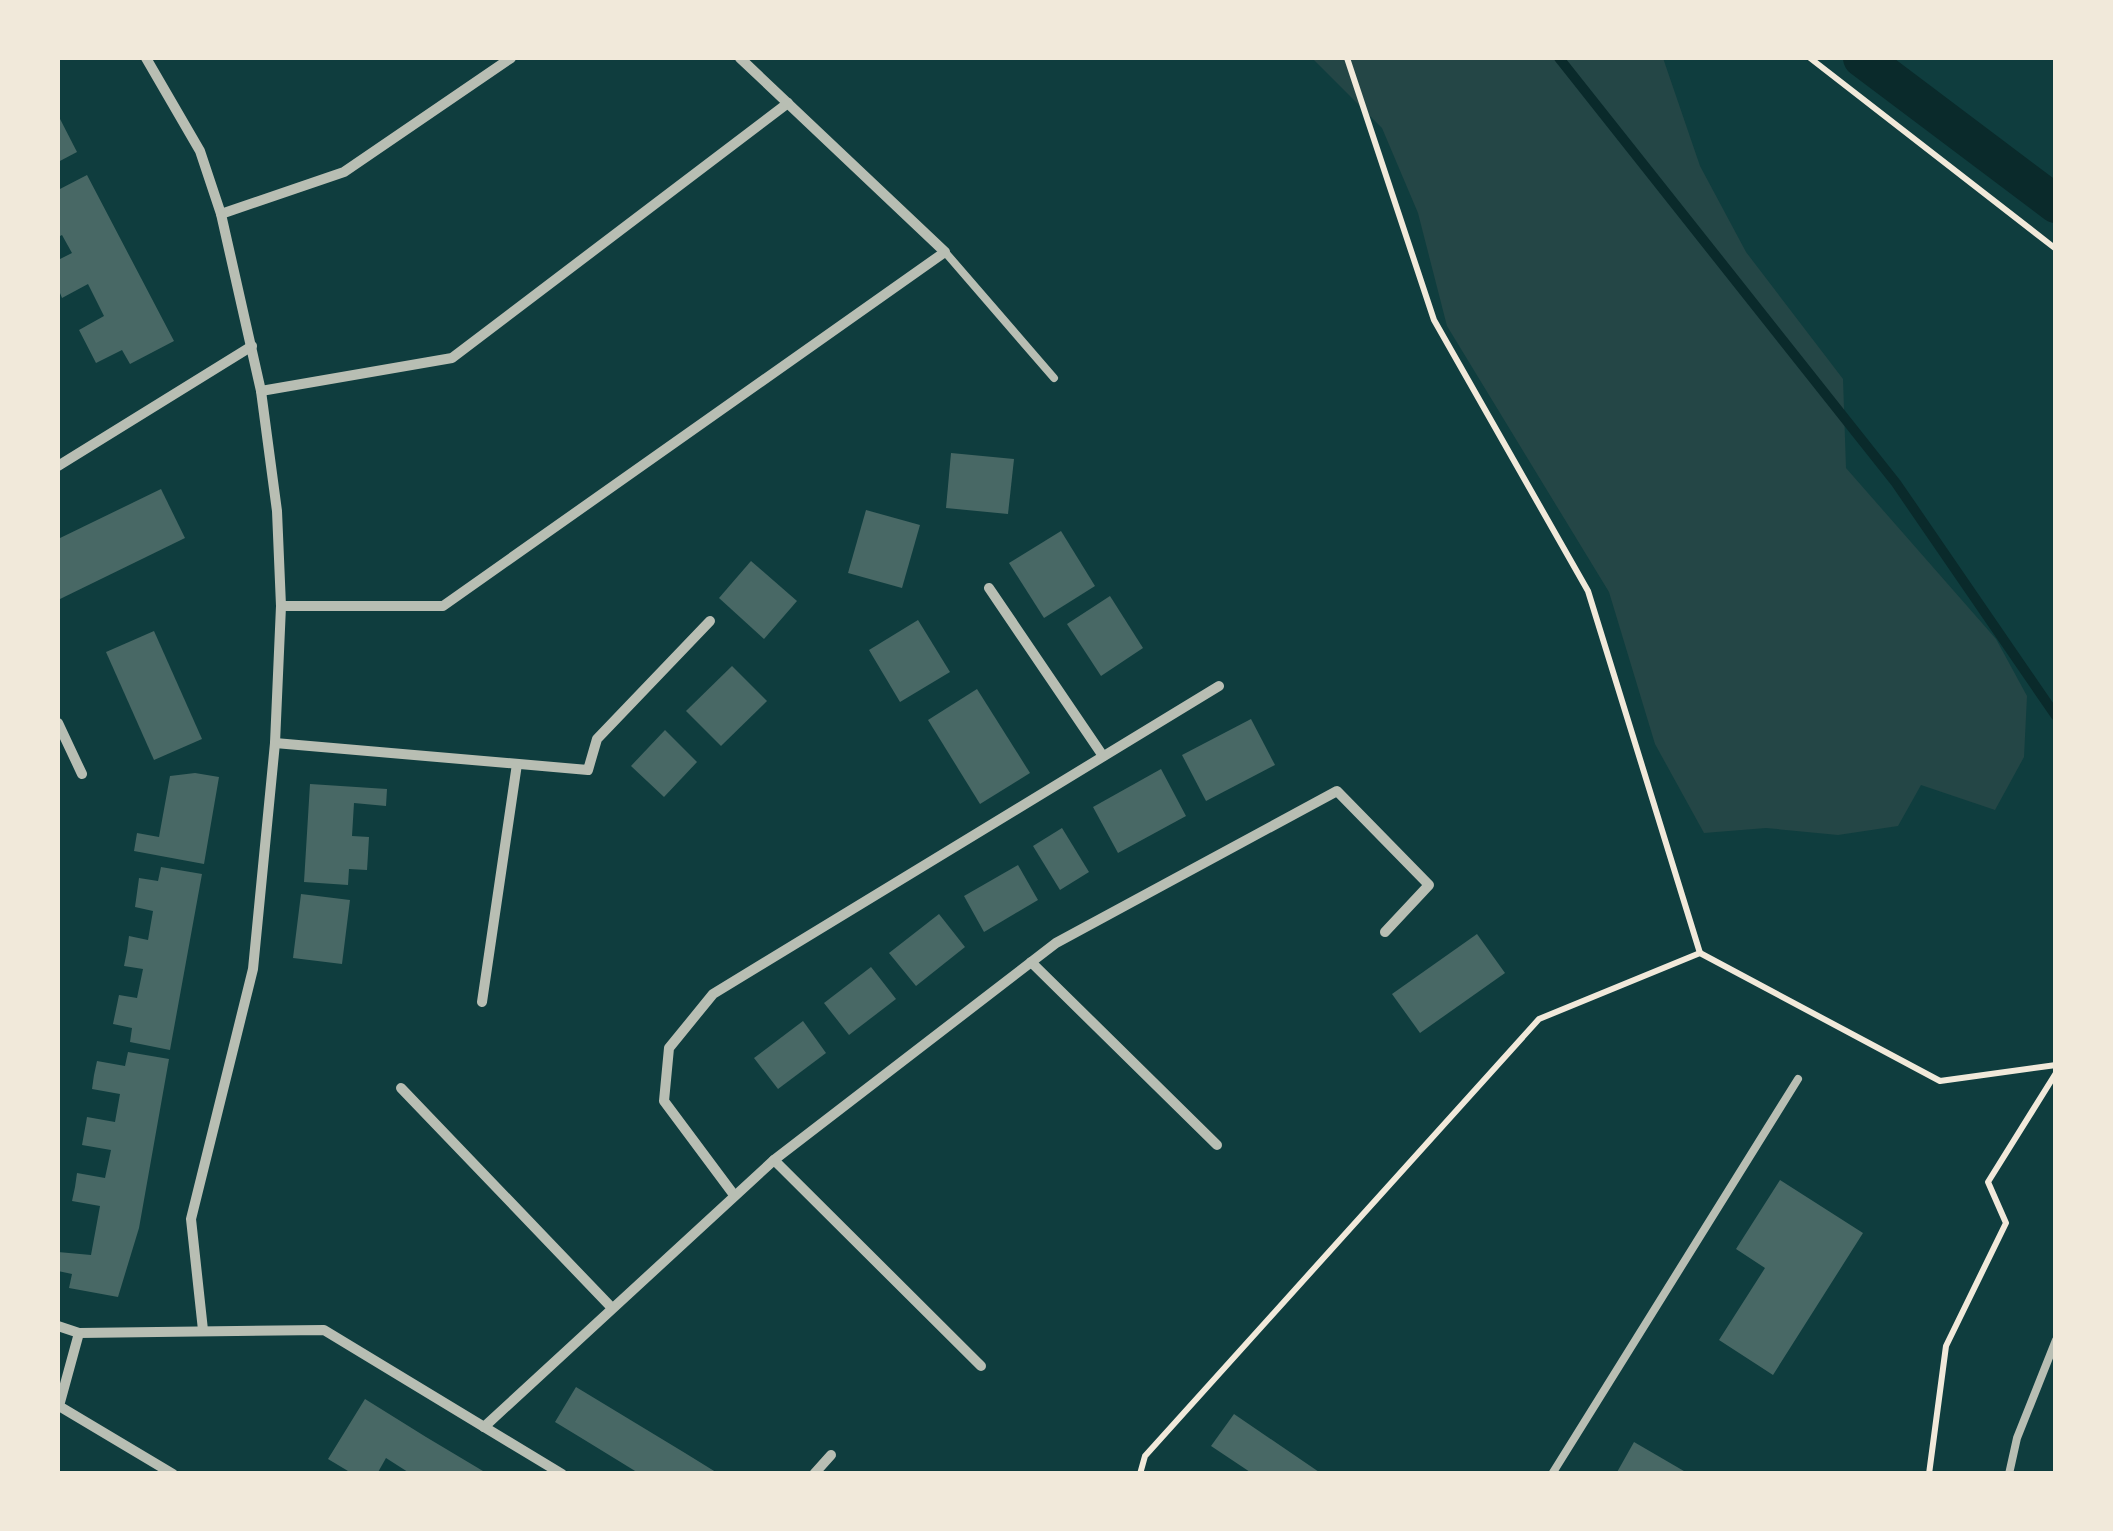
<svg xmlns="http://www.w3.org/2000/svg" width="2113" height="1531" font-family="'IBM Plex Sans',sans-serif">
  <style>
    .green { fill: #244646 }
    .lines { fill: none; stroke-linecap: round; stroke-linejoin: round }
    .stream { stroke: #0a2a2b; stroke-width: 10 }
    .canal { stroke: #0a2a2b; stroke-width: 38 }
    .building { fill: #486865 }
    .path { stroke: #f1e9da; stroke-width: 6 }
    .service { stroke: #b8beb3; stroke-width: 8 }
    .minor { stroke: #b8beb3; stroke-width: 10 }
  </style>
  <rect width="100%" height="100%" fill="#0f3d3e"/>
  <path class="green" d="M1312 58H1663L1700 166 1746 252 1843 379 1846 468 1996 639 2027 696 2024 757 1995 810 1921 785 1898 826 1838 835 1766 828 1704 833 1655 744 1609 592 1447 326 1418 213 1382 128Z"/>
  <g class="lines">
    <path class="stream" d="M1559 58 1896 483 2056 716"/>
    <path class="canal" d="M1862 58 2056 204"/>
  </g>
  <g class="building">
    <path d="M58 115 77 152 58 162Z"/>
    <path d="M87 175 174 341 130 364 122 350 96 363 79 330 104 316 88 284 62 298 58 288V260L72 253 62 235 58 237V190Z"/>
    <path d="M951 453 1014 459 1008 514 946 508Z"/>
    <path d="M161 489 185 538 58 600V539Z"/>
    <path d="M866 510 920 525 902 588 848 573Z"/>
    <path d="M1061 531 1095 586 1044 618 1009 563Z"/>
    <path d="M751 561 797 601 764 639 719 598Z"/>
    <path d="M1110 596 1143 648 1101 676 1067 624Z"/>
    <path d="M918 620 950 672 900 702 869 650Z"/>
    <path d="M154 631 202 739 154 760 106 652Z"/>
    <path d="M732 666 767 701 721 746 686 711Z"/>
    <path d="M977 689 1030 773 980 804 928 720Z"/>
    <path d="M1251 719 1275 765 1206 801 1182 755Z"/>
    <path d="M665 730 697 762 664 797 631 766Z"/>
    <path d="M1161 769 1186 816 1118 853 1093 807Z"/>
    <path d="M195 773 219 777 204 864 134 851 137 833 159 837 170 776Z"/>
    <path d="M310 784 387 789 386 806 354 803 352 836 369 837 368 854 367 870 349 869 348 885 304 882Z"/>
    <path d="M1062 828 1089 872 1060 890 1033 846Z"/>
    <path d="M1018 865 1038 900 984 932 964 896Z"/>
    <path d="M161 867 202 874 170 1050 130 1042 132 1028 113 1024 119 995 137 998 143 969 124 966 127 951 129 936 148 940 153 911 135 907 139 878 158 881Z"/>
    <path d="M301 894 350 900 342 964 293 958Z"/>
    <path d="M939 914 965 947 916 986 889 953Z"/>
    <path d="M1477 934 1505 973 1420 1033 1392 994Z"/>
    <path d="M871 967 896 999 849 1035 824 1003Z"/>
    <path d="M803 1021 826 1053 778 1089 754 1058Z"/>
    <path d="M128 1052 169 1059 139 1228 118 1297 69 1288 72 1274 58 1271V1252L91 1255 100 1206 72 1201 75 1187 77 1173 105 1178 111 1150 82 1145 87 1117 115 1122 120 1094 92 1089 94 1075 97 1061 125 1066Z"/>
    <path d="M1780 1180 1863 1233 1773 1375 1719 1340 1765 1268 1736 1249Z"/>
    <path d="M576 1387 685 1453 719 1474H640L583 1439 555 1422Z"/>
    <path d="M365 1399 426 1437 488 1474H411L386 1458 377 1474H353L328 1459Z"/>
    <path d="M1234 1414 1322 1474H1253L1211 1446Z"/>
    <path d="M1634 1442 1689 1474H1616Z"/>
  </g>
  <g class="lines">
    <g class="path">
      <path d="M1347 58 1434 320 1588 591 1700 953"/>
      <path d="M1810 58 2056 249"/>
      <path d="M1140 1474 1145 1456 1539 1019 1700 953 1940 1081 2056 1065"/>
      <path d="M1929 1474 1946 1346 2006 1223 1988 1182 2056 1073"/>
    </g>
    <g class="service">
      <path d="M945 252 1054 378"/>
      <path d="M1552 1474 1798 1079"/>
      <path d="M2009 1474 2017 1438 2056 1340"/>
    </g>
    <g class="minor">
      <path d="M146 58 200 151 221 214 261 391 277 511 281 606 275 743 253 969 191 1219 203 1330"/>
      <path d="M221 214 344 172 511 58"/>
      <path d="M261 391 452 358 788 103"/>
      <path d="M58 466 252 346"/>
      <path d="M989 588 1103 756"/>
      <path d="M281 606H443L945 252 740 58"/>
      <path d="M58 723 82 774"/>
      <path d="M275 743 588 770 597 739 710 621"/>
      <path d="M1031 962 1217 1145"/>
      <path d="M482 1002 517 764"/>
      <path d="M401 1088 612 1308"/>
      <path d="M774 1160 981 1366"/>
      <path d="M734 1195 664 1101 669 1048 713 994 1219 686"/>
      <path d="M58 1326 79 1333 324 1330 562 1474"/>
      <path d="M79 1333 59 1406 173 1474"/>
      <path d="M484 1427 774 1160 1056 943 1337 791 1429 885 1385 932"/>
      <path d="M814 1474 831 1455"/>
    </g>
  </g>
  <rect width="2113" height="1531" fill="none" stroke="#f1e9da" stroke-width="120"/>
</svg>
